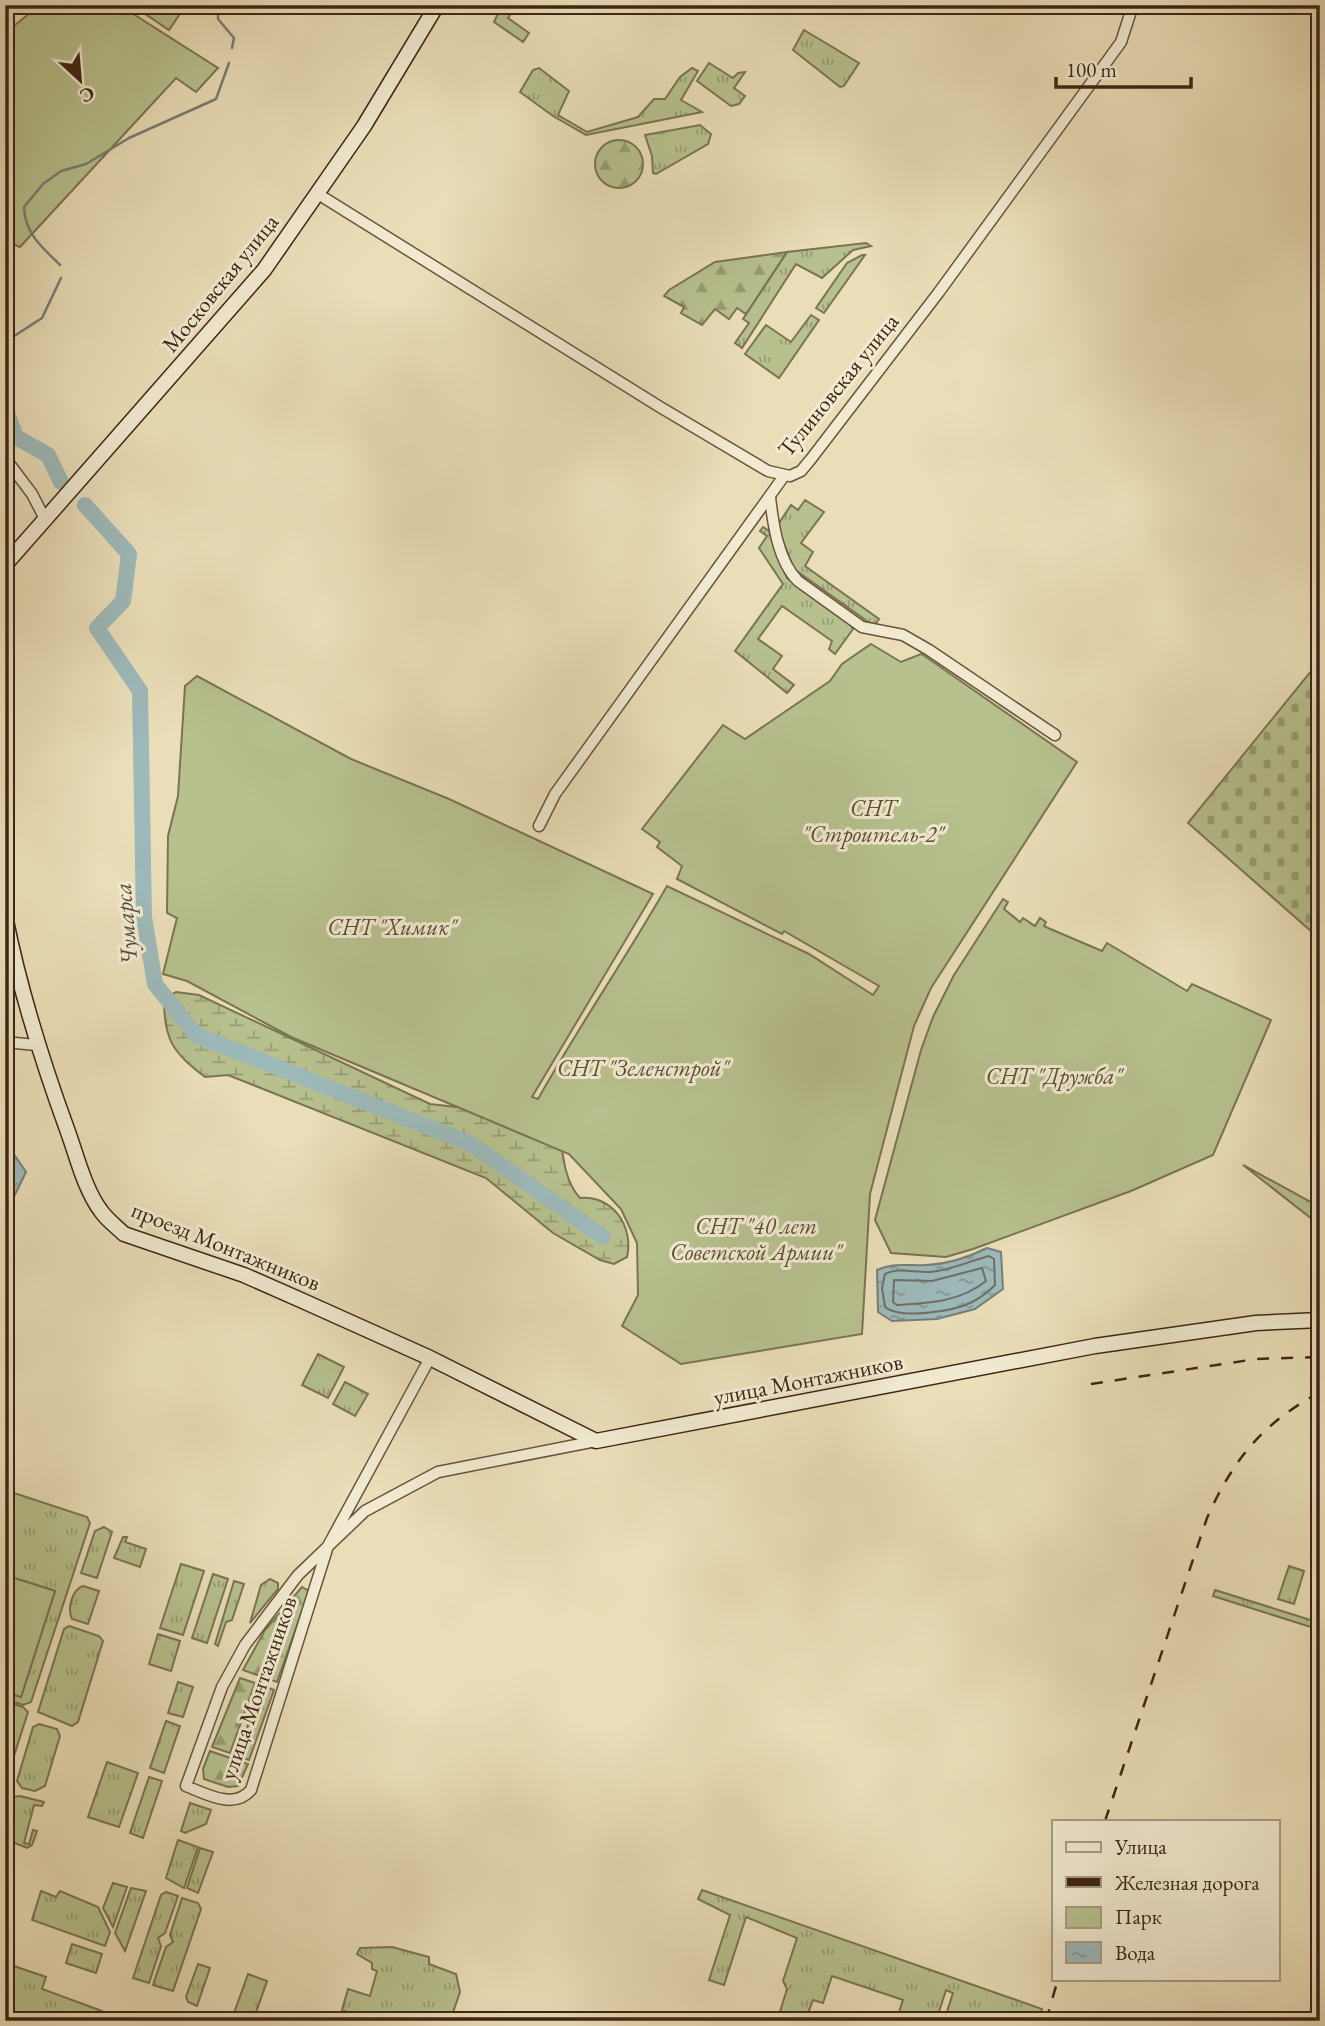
<svg xmlns="http://www.w3.org/2000/svg" width="1325" height="2026" font-family="'EB Garamond',serif">
  <style>
    .grass { fill: url(#grass-tufts); stroke: #7a7452; stroke-width: 2 }
    .forest { fill: url(#forest-firs); stroke: #7a7452; stroke-width: 2 }
    .wetland { fill: url(#wetland-marsh); stroke: #7a7452; stroke-width: 2 }
    .cemetery { fill: url(#cemetery-stones); stroke: #7a7452; stroke-width: 2 }
    .green { fill: #b7c18e; stroke: #7a7452; stroke-width: 2 }
    .water { fill: url(#water-ripples); stroke: #777e78; stroke-width: 2 }
    .lines { fill: none; stroke-linecap: round; stroke-linejoin: round }
    .shore { stroke: #6d7068; stroke-width: 2 }
    .stream { stroke: #777e78; stroke-width: 2.5 }
    .river { stroke: #9db9ba; stroke-width: 16 }
    .street-casing { stroke: #68543e; stroke-width: 13 }
    .secondary-casing { stroke: #3d2615; stroke-width: 17 }
    .street { stroke: #f1ead1; stroke-width: 10 }
    .secondary { stroke: #f1ead1; stroke-width: 14 }
    .rail { stroke: #3d2615; stroke-width: 2.5; stroke-dasharray: 12 12; stroke-linecap: butt }
    .labels { text-anchor: middle; stroke-width: 6; stroke-linejoin: round; paint-order: stroke }
    .street-label { font-size: 23px; fill: #3d2615; stroke: #f1ead1 }
    .park-label { font-size: 23px; font-style: italic; fill: #5c4d33; stroke: #f1ead1 }
    .water-label { font-size: 24px; font-style: italic; fill: #554b3e; stroke: #f1ead1 }
  </style>
  <defs>
    <pattern id="grass-tufts" width="24" height="20" patternUnits="userSpaceOnUse" patternTransform="scale(1.75)"><rect width="24" height="20" fill="#b7c18e"/><path d="M3 7l-1-3M5 7V3M7 7l1-3M15 17l-1-3M17 17v-4M19 17l1-3" fill="none" stroke="#969d73"/></pattern>
    <pattern id="forest-firs" width="22" height="20" patternUnits="userSpaceOnUse" patternTransform="scale(1.75)"><rect width="22" height="20" fill="#b7c18e"/><path d="M5 1l3.5 6h-7zM16 11l3.5 6h-7z" fill="#969d73"/></pattern>
    <pattern id="wetland-marsh" width="20" height="14" patternUnits="userSpaceOnUse" patternTransform="scale(1.75)"><rect width="20" height="14" fill="#b7c18e"/><path d="M1 5h8M5 5V1M11 12h8M15 12V8" fill="none" stroke="#969d73"/></pattern>
    <pattern id="cemetery-stones" width="16" height="16" patternUnits="userSpaceOnUse" patternTransform="scale(1.75)"><rect width="16" height="16" fill="#b7c18e"/><path d="M2 7V4a2 2 0 0 1 4 0v3zM10 15v-3a2 2 0 0 1 4 0v3z" fill="#969d73"/></pattern>
    <pattern id="water-ripples" width="26" height="14" patternUnits="userSpaceOnUse" patternTransform="scale(1.75)"><rect width="26" height="14" fill="#9db9ba"/><path d="M2 4q2-2 4 0t4 0M15 11q2-2 4 0t4 0" fill="none" stroke="#819696"/></pattern>
  </defs>
  <rect width="100%" height="100%" fill="#eadeb8"/>
  <filter id="stains"><feTurbulence type="fractalNoise" baseFrequency=".00286" numOctaves="4"/><feColorMatrix values="0 0 0 0 .2 0 0 0 0 .09 0 0 0 0 .02 0 0 0 .5 -.17"/></filter>
  <radialGradient id="worn" r=".72"><stop offset=".6" stop-color="#630" stop-opacity="0"/><stop offset="1" stop-color="#630" stop-opacity=".3"/></radialGradient>
  <g class="grass">
    <path d="M502 5 515 7 508 18 529 33 523 42 494 22Z"/>
    <path d="M804 30 859 63 844 86 840 87 793 50Z"/>
    <path d="M709 63 733 78 738 73 745 72 734 88 745 96 739 104 731 106 697 81Z"/>
    <path d="M539 68 569 91 558 115 587 132 638 117 654 99H665L680 77 692 68 698 71 681 100 702 112 586 135 553 116 520 92 533 70Z"/>
    <path d="M700 125 711 134 708 144 656 174 653 173 652 156 645 135Z"/>
    <path d="M866 243 871 246 853 250 822 278 796 264 742 348 735 343 749 323 743 319 787 252Z"/>
    <path d="M862 255H865L824 313 816 308 847 263Z"/>
    <path d="M811 315 819 320 779 378 745 354 766 325 791 342Z"/>
    <path d="M805 500 824 512 801 543 813 552 805 566 879 619 874 626 794 569 777 526 791 505 798 510Z"/>
    <path d="M763 527 769 531 787 578 849 622 853 629 835 654 829 649 832 641 782 606 758 639 782 656 773 669 794 685 787 693 735 651 783 584 759 548 767 536 760 531Z"/>
    <path d="M1243 1165 1320 1207V1221L1312 1219Z"/>
    <path d="M318 1354 344 1367 328 1398 302 1385Z"/>
    <path d="M345 1382 368 1394 355 1416 333 1404Z"/>
    <path d="M5 1490 87 1517 90 1523 31 1702 23 1705 5 1699V1692L21 1697 55 1591 5 1575Z"/>
    <path d="M104 1527 112 1532 97 1578 81 1573 95 1531Z"/>
    <path d="M123 1537H127L125 1542 146 1549 140 1567 114 1558Z"/>
    <path d="M181 1564 204 1571 183 1635 160 1628Z"/>
    <path d="M1289 1566 1304 1571 1294 1604 1278 1599Z"/>
    <path d="M213 1574 228 1579 207 1643 192 1638Z"/>
    <path d="M270 1579 278 1583V1589L250 1623 261 1585Z"/>
    <path d="M234 1581 244 1584 232 1620 226 1622 218 1646 215 1644Z"/>
    <path d="M83 1586 99 1591 88 1624 72 1619C67 1608 72 1590 83 1586Z"/>
    <path d="M1215 1590 1320 1623V1630L1213 1596Z"/>
    <path d="M69 1626 99 1636 103 1641 78 1722 72 1726 38 1712 64 1629Z"/>
    <path d="M158 1634 180 1641 171 1671 149 1664Z"/>
    <path d="M178 1682 193 1687 183 1717 168 1713Z"/>
    <path d="M5 1701 23 1707 28 1712 5 1784Z"/>
    <path d="M166 1721 180 1726 164 1773 150 1768Z"/>
    <path d="M39 1724 57 1729 60 1736 45 1786 35 1791 22 1788 17 1781 33 1727Z"/>
    <path d="M107 1762 138 1773 119 1827 88 1817Z"/>
    <path d="M149 1777 162 1781 143 1838 130 1833Z"/>
    <path d="M20 1796 44 1802 42 1806 34 1805 24 1843 29 1844 33 1830 37 1831 32 1845 27 1848 5 1839V1816L12 1797Z"/>
    <path d="M190 1803 211 1810 206 1824 185 1833 181 1831Z"/>
    <path d="M178 1840 198 1847 184 1888 166 1878Z"/>
    <path d="M200 1848 213 1852 198 1893 187 1888Z"/>
    <path d="M113 1883 127 1887 113 1927 103 1908Z"/>
    <path d="M131 1888 146 1891 125 1951 115 1933Z"/>
    <path d="M702 1890 1042 2009 1038 2021H944L953 1993 946 1990 936 2021H896L903 2000 832 1976 823 2003 813 2000 805 2021H782L779 2015 787 1989 783 1981 797 1938 746 1917 724 1985 709 1980 730 1915 698 1899Z"/>
    <path d="M41 1891 56 1897 60 1891 98 1907 110 1932 105 1946 32 1920Z"/>
    <path d="M166 1892 178 1896 165 1933 158 1938 161 1946 149 1983 133 1978 161 1895Z"/>
    <path d="M182 1898 198 1903 201 1909 173 1991 153 1985 166 1947 173 1942 170 1935Z"/>
    <path d="M72 1944 102 1954 96 1973 66 1963Z"/>
    <path d="M392 1947 429 1957V1964L456 1974 460 1992 450 2021H366L342 2010 348 1989 370 1996 377 1971 372 1969V1963L357 1954 360 1948Z"/>
    <path d="M5 1963 46 1977 42 1989 102 2011 104 2021H75L76 2017 59 2012 56 2021H5Z"/>
    <path d="M198 1964 210 1968 197 2006 188 2002 186 1997Z"/>
    <path d="M248 1974 267 1981 253 2021 233 2016Z"/>
  </g>
  <g class="forest">
    <circle cx="619" cy="164" r="24"/>
    <path d="M787 252 746 314 737 308 729 319 715 309 702 325 681 313 684 307 664 296 669 290 715 262Z"/>
    <path d="M302 1587 309 1591 277 1682 243 1670 265 1630Z"/>
    <path d="M240 1678 255 1683 230 1753 212 1747Z"/>
    <path d="M262 1685 274 1690 249 1760 237 1756Z"/>
    <path d="M210 1751 248 1764 238 1786 228 1787 204 1779 203 1769Z"/>
  </g>
  <path class="wetland" d="M176 992 199 995 430 1104 538 1116 562 1135C561 1155 566 1183 580 1198 613 1195 634 1227 627 1257L614 1264 600 1260 553 1233 486 1178 228 1075 205 1077C173 1052 164 1041 164 999Z"/>
  <path class="cemetery" d="M1320 660V939L1188 823Z"/>
  <g class="green">
    <path d="M40 5H119L218 68 196 92 176 78 20 247 5 241V33Z"/>
    <path d="M132 5H186L169 30Z"/>
    <path d="M871 644 901 662 921 654 926 657 1077 762 931 988 914 1026 870 1194 862 1334 681 1364 622 1326 638 1295 637 1243 621 1209 569 1154 291 1037 187 981 163 974 177 918 167 913 168 836 178 796 185 686 197 676 351 759 449 799 653 894 532 1097 538 1099C579 1026 626 958 667 886L809 954 873 995 879 986 784 931 782 934 677 879 682 866 657 847 660 842 642 829 723 725 745 739 830 681 842 664Z"/>
    <path d="M1003 899 1008 902 1004 909 1020 922 1023 918 1035 926 1040 918 1046 922 1044 926 1048 928 1102 951 1107 943 1187 991 1192 984 1271 1020 1213 1155 1131 1191 973 1249 946 1257 891 1253 875 1220 921 1050 933 1017 954 975Z"/>
    <path d="M8 1576 55 1591 21 1697 5 1692V1586Z"/>
  </g>
  <g class="water">
    <path d="M5 1141 26 1172 5 1215Z"/>
    <path d="M987 1248 1001 1252 1003 1289 975 1309 937 1319 892 1321 878 1312 877 1270C894 1262 909 1266 927 1265 948 1264 969 1257 987 1248Z"/>
  </g>
  <g class="lines">
    <g class="shore">
      <path d="M989 1256 994 1259 995 1285C989 1291 980 1298 972 1302 954 1311 901 1320 885 1307L882 1288 885 1274C899 1267 916 1273 930 1272 951 1270 970 1261 989 1256Z"/>
      <path d="M982 1268 986 1281C960 1302 929 1303 897 1305L893 1302 894 1280 932 1281Z"/>
    </g>
    <g class="stream">
      <path d="M218 5V19L234 38 232 48"/>
      <path d="M60 265C42 247 25 234 24 207L43 184 61 171 86 164 129 138 216 99 229 63"/>
      <path d="M5 342 42 318 61 278"/>
    </g>
    <g class="river">
      <path d="M5 408 16 437 48 455 61 482"/>
      <path d="M85 505 129 554 123 601 97 628 140 691 144 917 155 984 196 1035 471 1144 603 1237"/>
    </g>
    <g class="street-casing">
      <g id="street">
        <path d="M318 194 660 407 768 471 790 476 801 471 811 459 939 292 1121 42 1133 5"/>
        <path d="M5 458 32 494 46 521"/>
        <path d="M770 497C773 524 778 561 798 581L862 627 903 635 929 650 1055 735"/>
        <path d="M539 826 555 794 784 476"/>
        <path d="M5 1042 36 1045"/>
        <path d="M430 1358 328 1546 251 1790C234 1810 206 1794 186 1786L222 1687 245 1645 298 1575 365 1511 438 1472 596 1441"/>
      </g>
    </g>
    <g class="secondary-casing">
      <g id="secondary">
        <path d="M5 565 264 270 364 126 437 5"/>
        <path d="M5 916C20 991 42 1061 68 1132 77 1157 85 1190 101 1211 107 1220 117 1227 124 1234L244 1275 303 1301 430 1358 596 1441 1095 1346 1256 1323 1320 1320"/>
      </g>
    </g>
    <use href="#street" class="street"/>
    <use href="#secondary" class="secondary"/>
    <g class="rail">
      <path d="M1091 1384 1256 1359 1320 1357"/>
      <path d="M1105 1821 1207 1518C1234 1458 1262 1424 1320 1392"/>
      <path d="M1046 2021 1058 1979"/>
    </g>
  </g>
  <g class="labels">
    <g class="street-label">
      <text transform="translate(220 283) rotate(-51)" y="8">Московская улица</text>
      <text transform="translate(838 385) rotate(-51)" y="8">Тулиновская улица</text>
      <text transform="translate(226 1246) rotate(22)" y="8">проезд Монтажников</text>
      <text transform="translate(808 1379) rotate(-11)" y="8">улица Монтажников</text>
      <text transform="translate(258 1688) rotate(-71)" y="8">улица Монтажников</text>
    </g>
    <g class="park-label">
      <text x="873" y="816">СНТ<tspan x="873" dy="26">"Строитель-2"</tspan></text>
      <text x="392" y="935">СНТ "Химик"</text>
      <text x="643" y="1076">СНТ "Зеленстрой"</text>
      <text x="1054" y="1084">СНТ "Дружба"</text>
      <text x="756" y="1234">СНТ "40 лет<tspan x="756" dy="26">Советской Армии"</tspan></text>
    </g>
    <g class="water-label">
      <text transform="translate(126 924) rotate(-95)" y="8">Чумарса</text>
    </g>
  </g>
  <rect width="1325" height="2026" fill="none" stroke="#eadeb8" stroke-width="28"/>
  <rect x="7" y="7" width="1311" height="2012" fill="none" stroke="#3d2615" stroke-width="3.5"/>
  <rect x="14" y="14" width="1297" height="1998" fill="none" stroke="#3d2615" stroke-width="2"/>
  <rect x="1052" y="1820" width="228" height="161" fill="#f1ead1" stroke="#a99c86" stroke-width="2"/>
  <rect x="1066" y="1842" width="35" height="10" fill="#f1ead1" stroke="#a99c86" stroke-width="2"/>
  <text x="1115" y="1854" font-size="21" fill="#3d2615">Улица</text>
  <rect x="1066" y="1877" width="35" height="10" fill="#3d2615" stroke="#a99c86" stroke-width="2"/>
  <text x="1115" y="1890" font-size="21" fill="#3d2615">Железная дорога</text>
  <rect x="1066" y="1907" width="35" height="21" fill="#b7c18e" stroke="#a99c86" stroke-width="2"/>
  <text x="1115" y="1924" font-size="21" fill="#3d2615">Парк</text>
  <rect x="1066" y="1942" width="35" height="21" fill="url(#water-ripples)" stroke="#a99c86" stroke-width="2"/>
  <text x="1115" y="1960" font-size="21" fill="#3d2615">Вода</text>
  <g transform="translate(80 80) rotate(154)" stroke="#f1ead1" stroke-width="5" paint-order="stroke">
  <path d="M0-5L12 26L0 18L-12 26Z" fill="#3d2615"/>
  <text y="-10" font-size="19" font-weight="bold" text-anchor="middle" fill="#3d2615">С</text>
  </g>
  <path d="M1056 77v10h135v-10" fill="none" stroke="#3d2615" stroke-width="3.5"/>
  <text x="1066" y="77" font-size="21" fill="#3d2615" stroke="#f1ead1" stroke-width="5" paint-order="stroke">100 m</text>
  <rect width="100%" height="100%" filter="url(#stains)"/>
  <rect width="100%" height="100%" fill="url(#worn)"/>
</svg>
